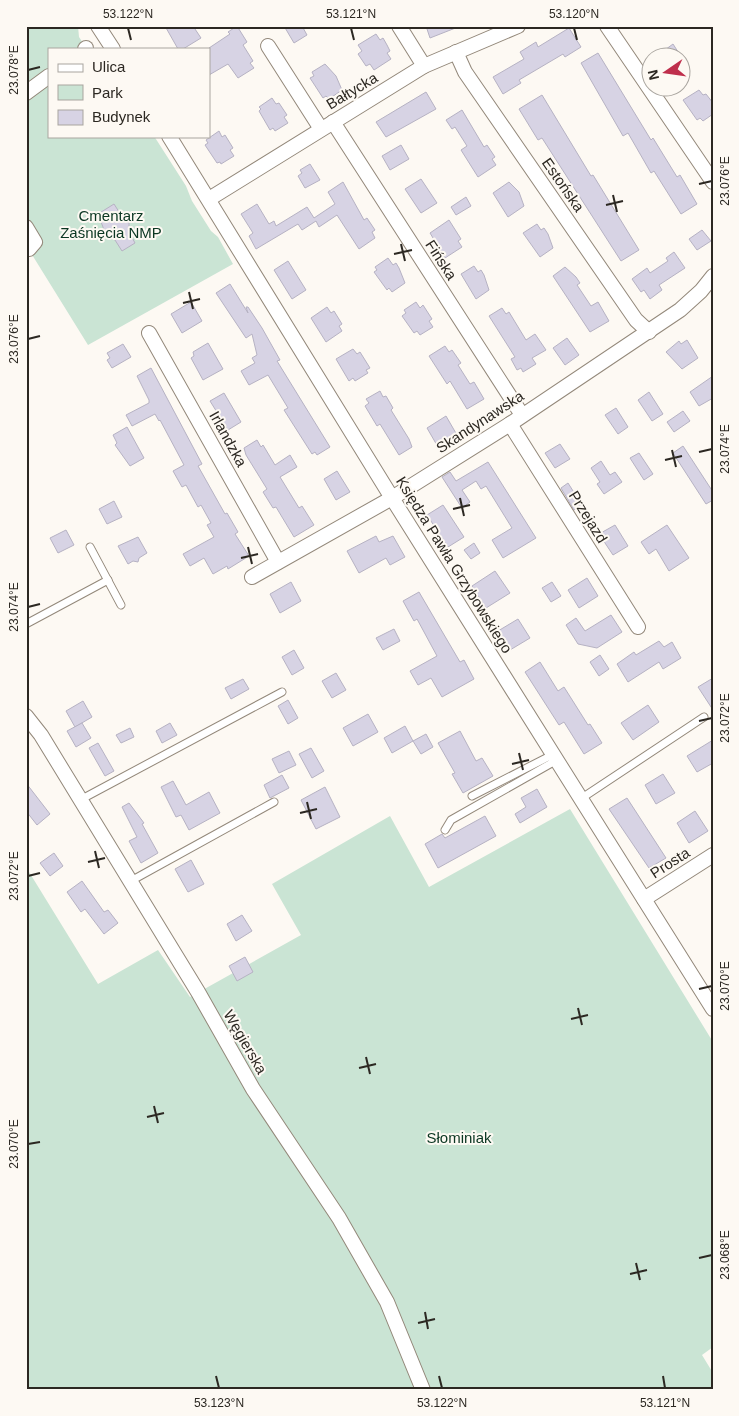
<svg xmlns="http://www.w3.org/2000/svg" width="739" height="1416" font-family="Arial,sans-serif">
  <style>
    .green { fill: #cae4d4 }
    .building { fill: #d7d3e4; stroke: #b6b2c3 }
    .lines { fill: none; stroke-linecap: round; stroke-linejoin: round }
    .lane-casing { stroke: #93887a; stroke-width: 9 }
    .street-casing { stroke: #93887a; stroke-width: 16 }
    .lane { stroke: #fff; stroke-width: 7 }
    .street { stroke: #fff; stroke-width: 14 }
    .ticks { fill: none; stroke: #2c2822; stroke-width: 2 }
    .labels { text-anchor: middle; stroke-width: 4; stroke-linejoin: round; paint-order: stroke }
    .street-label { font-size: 15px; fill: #2c2822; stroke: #fdf9f3 }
    .park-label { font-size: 15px; fill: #0a3621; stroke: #fdf9f3 }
    .neatline { fill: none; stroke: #2c2822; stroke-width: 2 }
    .ticks-label { font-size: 12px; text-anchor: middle; fill: #2c2822 }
  </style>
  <rect width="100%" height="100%" fill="#fdf9f3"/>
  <g class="green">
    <path d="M26 26H78L79 37 87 49H49V136H154L186 186 192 201 211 231 218 237 233 264 88 345 26 245Z"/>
    <path d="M570 809 713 1042V1347L702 1355 713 1373V1390H26V867L98 984 158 950 190 997 301 935 272 884 390 816 429 887Z"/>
  </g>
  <g class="building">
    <path d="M165 26H193L201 38 183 49H178Z"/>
    <path d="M237 26 247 42 243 45 253 61 250 63 254 68 238 78 228 64 209 75V48L230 34 228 32Z"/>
    <path d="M284 26H302L307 35 294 43Z"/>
    <path d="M426 26H458V27L430 38Z"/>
    <path d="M569 28 581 47 565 57 563 54 519 80 521 83 503 94 493 77 524 59 520 52 536 42 538 47Z"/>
    <path d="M376 34 380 40 383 38 387 45 390 51 387 53 391 59 374 70 370 64 366 66 358 54 362 51 358 45Z"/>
    <path d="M673 44 682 58H654Z"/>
    <path d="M598 53 651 140 653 138 677 177 680 175 697 204 681 214 654 171 651 173 628 133 623 136 581 63Z"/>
    <path d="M325 64 336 76 342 90 329 99 326 96 323 98 310 78 314 76 312 72Z"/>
    <path d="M699 90 703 95 706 94 713 103V114L703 121 700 118 697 120 683 100Z"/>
    <path d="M426 92 436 109 386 137 376 122Z"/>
    <path d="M542 95 591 176 593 175 639 250 621 261 542 138 538 140 519 109Z"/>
    <path d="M272 98 276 104 279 103 287 115 284 117 288 123 275 131 273 128 270 130 259 111 261 109 259 107Z"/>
    <path d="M462 110 484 147 487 145 495 157 492 159 496 165 478 177 461 150 467 146 455 127 452 129 446 120Z"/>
    <path d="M219 131 222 137 225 135 233 148 230 150 234 156 221 164 220 162 217 163 205 145 208 143 206 140Z"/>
    <path d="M401 145 409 159 390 170 382 156Z"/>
    <path d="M310 164 320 180 305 188 298 176 302 173 300 170Z"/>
    <path d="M421 179 437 203 421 213 405 189Z"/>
    <path d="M343 182 364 220 367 218 375 230 372 232 375 238 359 249 337 215 319 227 316 221 302 230 298 224 256 249 249 236 253 233 241 214 257 204 269 224 274 221 276 226 307 207 314 218 335 204 328 192Z"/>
    <path d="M509 182 519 192 524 206 508 217 493 193Z"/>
    <path d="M466 197 471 206 456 215 451 207Z"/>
    <path d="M114 204 121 215 129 221V232L135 243 122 251 115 240 106 235 98 214Z"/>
    <path d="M449 220 461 239 458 241 462 247 445 258 430 233Z"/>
    <path d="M537 224 541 230 544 228 548 234 553 248 540 257 523 233Z"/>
    <path d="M702 230 711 241 697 250 689 239Z"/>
    <path d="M674 252 685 268 659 285 662 290 650 299 644 290 641 292 632 279 647 268 650 273 668 261 666 258Z"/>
    <path d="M388 258 393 265 396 263 399 268 405 283 392 292 389 288 387 290 374 272 377 270 375 267Z"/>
    <path d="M288 261 306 290 292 299 274 270Z"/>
    <path d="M474 266 478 272 481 270 484 275 489 290 476 299 461 274Z"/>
    <path d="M565 267 576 277 580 283 577 285 591 306 598 302 609 321 590 332 553 276Z"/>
    <path d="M230 284 248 313 246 307H248L262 328 280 360 277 361 330 447 317 455 315 452 312 454 284 410 288 408 268 375 249 385 241 371 255 363 252 358 257 355 252 334 246 338 216 293Z"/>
    <path d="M191 302 202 321 182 333 171 314Z"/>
    <path d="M416 302 420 308 423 305 432 319 429 321 433 327 420 335 417 331 414 333 402 316 406 313 404 310Z"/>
    <path d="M327 307 331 313 334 311 342 324 339 326 342 331 326 342 311 318Z"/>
    <path d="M502 308 506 314 509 312 526 340 535 334 546 350 532 358 536 364 523 372 521 368 517 370 511 359 515 357 489 316Z"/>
    <path d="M567 338 579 355 565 365 553 348Z"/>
    <path d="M687 340 698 358 682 369 666 352 679 341 681 344Z"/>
    <path d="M208 343 223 369 203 380 191 358 194 356 193 352Z"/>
    <path d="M123 344 131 357 112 368 107 360 110 358 107 353Z"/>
    <path d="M445 346 449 352 452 350 461 363 458 365 470 384 474 382 484 399 467 409 450 381 447 384 429 356Z"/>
    <path d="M353 349 357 354 360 352 370 368 366 370 368 373 355 381 353 378 349 381 336 359Z"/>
    <path d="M151 368 202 464 198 466 225 514 227 513 238 532 235 534 249 556 228 569 227 566 213 574 204 558 190 566 183 554 214 537 207 525 211 523 201 505 198 507 186 485 182 487 173 471 184 465 160 420 159 421 155 414 132 426 126 415 149 403V400L137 376Z"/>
    <path d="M713 376V398L699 406 690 392Z"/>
    <path d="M380 391 383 397 386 396 393 408 391 410 409 439 412 447 399 455 380 424 377 426 365 406 369 403 366 399Z"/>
    <path d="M649 392 663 414 652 421 638 400Z"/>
    <path d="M224 393 241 422 228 430 210 401Z"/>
    <path d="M616 408 628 427 618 434 605 415Z"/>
    <path d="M683 411 690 421 674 432 667 422Z"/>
    <path d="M446 416 457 435 438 447 427 428Z"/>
    <path d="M127 427 144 458 130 466 115 445 117 443 113 435Z"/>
    <path d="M257 440 261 447 263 445 275 465 290 455 297 467 280 477 299 508 302 506 314 525 294 537 276 507 273 508 263 492 267 489 246 455 244 448Z"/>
    <path d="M560 444 570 459 555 468 545 453Z"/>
    <path d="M683 446 713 492V500L706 504 673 453Z"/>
    <path d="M639 453 653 474 644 480 630 458Z"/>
    <path d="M601 461 610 475 615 472 622 482 604 494 597 484 600 482 591 468Z"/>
    <path d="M488 462 536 538 503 558 492 540 512 528 486 486 481 489 476 481 462 490 470 502 462 508 442 477 450 472 456 481Z"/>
    <path d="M337 471 350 492 336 500 324 479Z"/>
    <path d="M568 483 582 505 574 510 561 488Z"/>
    <path d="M114 501 122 517 107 524 99 509Z"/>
    <path d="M443 505 464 537 448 547 427 515Z"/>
    <path d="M615 525 628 546 613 555 599 534Z"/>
    <path d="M667 525 689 558 669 571 656 549 649 554 641 542Z"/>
    <path d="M66 530 74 545 58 553 50 538Z"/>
    <path d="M376 536 379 542 393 536 405 557 390 565 386 558 359 573 347 551Z"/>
    <path d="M138 537 147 553 139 558 138 562 133 561 128 564 118 546Z"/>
    <path d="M474 543 480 553 471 559 464 550Z"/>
    <path d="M495 571 510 593 486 608 472 586Z"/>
    <path d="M587 578 598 596 579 608 568 590Z"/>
    <path d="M291 582 301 601 280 613 270 594Z"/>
    <path d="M552 582 561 596 551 602 542 588Z"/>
    <path d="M419 592 460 662 464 660 474 679 442 697 431 678 418 685 410 671 437 656 417 619 414 621 403 601Z"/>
    <path d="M611 615 622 632 597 648 578 644 566 625 576 618 585 631Z"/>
    <path d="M518 619 530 638 510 650 498 631Z"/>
    <path d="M394 629 400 641 383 650 376 638Z"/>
    <path d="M659 641 664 647 672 642 681 658 663 669 659 662 628 682 617 664 634 652 636 655Z"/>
    <path d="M294 650 304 668 292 675 282 657Z"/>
    <path d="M600 655 609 669 599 676 590 662Z"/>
    <path d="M540 662 558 691 564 687 588 725 590 724 602 743 584 754 564 722 559 725 525 672Z"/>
    <path d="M336 673 346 690 332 698 322 681Z"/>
    <path d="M713 678V710L698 687Z"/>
    <path d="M243 679 249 689 231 699 225 688Z"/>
    <path d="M288 700 298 718 288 724 278 706Z"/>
    <path d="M83 701 92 717 75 727 66 711Z"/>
    <path d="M648 705 659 722 633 740 621 723Z"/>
    <path d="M368 714 378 732 353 746 343 728Z"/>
    <path d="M82 723 91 738 76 747 67 731Z"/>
    <path d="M170 723 177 735 162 743 156 731Z"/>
    <path d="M405 726 413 741 392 753 384 738Z"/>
    <path d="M130 728 134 737 121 743 116 735Z"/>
    <path d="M460 731 476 761 482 758 493 776 463 793 452 774 455 773 438 743Z"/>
    <path d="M426 734 433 747 421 754 413 741Z"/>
    <path d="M713 740V763L697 772 687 756Z"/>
    <path d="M98 743 114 771 105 776 89 748Z"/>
    <path d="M311 748 324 771 312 778 299 754Z"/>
    <path d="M289 751 296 765 279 773 272 759Z"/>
    <path d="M663 774 675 793 656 804 645 785Z"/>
    <path d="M282 775 289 788 270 798 264 785Z"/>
    <path d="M173 781 186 805 209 792 220 813 189 830 181 815 176 817 161 787Z"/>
    <path d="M26 783 50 814 37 825 26 811Z"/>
    <path d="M325 787 340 817 316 829 301 800Z"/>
    <path d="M537 789 547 807 520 823 515 814 526 807 521 798Z"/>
    <path d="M627 798 666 858 649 868 609 809Z"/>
    <path d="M129 803 144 823 142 824 158 853 141 863 129 841 137 837 122 807Z"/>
    <path d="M695 811 708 831 689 843 677 823Z"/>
    <path d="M485 816 496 836 438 868 425 844 442 834 445 838Z"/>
    <path d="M54 853 63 866 50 876 40 863Z"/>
    <path d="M191 860 204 884 188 892 175 869Z"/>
    <path d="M82 881 104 912 108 910 118 923 104 934 85 909 81 912 67 892Z"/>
    <path d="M242 915 252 931 236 941 227 924Z"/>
    <path d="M245 957 253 972 237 981 229 966Z"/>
  </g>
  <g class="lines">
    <g class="lane-casing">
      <g id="lane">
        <path d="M90 547 121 605"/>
        <path d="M26 624 108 580"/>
        <path d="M472 796 554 754"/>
        <path d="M582 798 704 717"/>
        <path d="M80 800 282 692"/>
        <path d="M445 830 451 820 557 760"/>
        <path d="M129 882 274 802"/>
      </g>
    </g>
    <g class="street-casing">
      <g id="street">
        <path d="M98 26 113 49"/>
        <path d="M399 26 424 66"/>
        <path d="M607 26 713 182"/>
        <path d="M268 46 321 129"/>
        <path d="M85 49 86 48"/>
        <path d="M456 52 465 72 636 320 649 332"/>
        <path d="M26 93 49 76"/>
        <path d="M333 122 522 415"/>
        <path d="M169 136 392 498 713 1009"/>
        <path d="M209 199 424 66 518 26"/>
        <path d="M26 227 35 242 29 249"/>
        <path d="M149 333 278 562"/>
        <path d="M510 424 638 627"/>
        <path d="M252 577 392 498 510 424 680 310 701 291 713 276"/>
        <path d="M26 716 41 735 198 992 253 1089 339 1218 387 1302 423 1390"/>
        <path d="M644 899 713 855"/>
      </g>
    </g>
    <use href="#lane" class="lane"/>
    <use href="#street" class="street"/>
  </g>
  <path class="ticks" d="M128 28 131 40M351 28 354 40M574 28 577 40M28 70 40 67M699 184 712 181M613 195 617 212M606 205 623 201M401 244 405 261M394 254 412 250M189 292 193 309M183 303 200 299M28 339 40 336M672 450 676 467M699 452 712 449M665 460 682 456M460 498 464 516M453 509 470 505M248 547 252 564M241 558 258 554M28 607 40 604M699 721 712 718M519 753 523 770M512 764 529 760M307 802 311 819M300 813 317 809M95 851 99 868M88 862 105 858M28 876 40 873M699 989 712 986M578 1008 582 1025M571 1019 588 1015M366 1057 370 1074M359 1068 376 1064M154 1106 158 1123M147 1117 164 1113M28 1144 40 1142M699 1258 712 1255M636 1263 640 1280M630 1274 647 1270M425 1312 428 1329M418 1323 435 1319M216 1376 219 1388M439 1376 442 1388M663 1376 665 1388"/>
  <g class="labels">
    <g class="street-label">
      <text transform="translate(352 91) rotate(-31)" y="5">Bałtycka</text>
      <text transform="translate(563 185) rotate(55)" y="5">Estońska</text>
      <text transform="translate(441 260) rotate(57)" y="5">Fińska</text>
      <text transform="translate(480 422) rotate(-33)" y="5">Skandynawska</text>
      <text transform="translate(228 439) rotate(61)" y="5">Irlandzka</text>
      <text transform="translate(588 517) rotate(58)" y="5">Przejazd</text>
      <text transform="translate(454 565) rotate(58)" y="5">Księdza Pawła Grzybowskiego</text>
      <text transform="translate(670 863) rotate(-33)" y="5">Prosta</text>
      <text transform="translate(245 1042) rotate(60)" y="5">Węgierska</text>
    </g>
    <g class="park-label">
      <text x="111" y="221">Cmentarz<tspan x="111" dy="17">Zaśnięcia NMP</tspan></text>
      <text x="459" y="1143">Słominiak</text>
    </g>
  </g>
  <rect width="739" height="1416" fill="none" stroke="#fdf9f3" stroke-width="55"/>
  <rect x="48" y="48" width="162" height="90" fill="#fdf9f3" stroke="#a9a59f"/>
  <rect x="58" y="64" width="25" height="8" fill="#ffffff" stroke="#a9a59f"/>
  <text x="92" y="72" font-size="15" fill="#2c2822">Ulica</text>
  <rect x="58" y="85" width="25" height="15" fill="#cae4d4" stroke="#a9a59f"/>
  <text x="92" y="98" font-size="15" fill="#2c2822">Park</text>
  <rect x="58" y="110" width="25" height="15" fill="#d7d3e4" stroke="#a9a59f"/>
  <text x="92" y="122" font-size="15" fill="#2c2822">Budynek</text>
  <g transform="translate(666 72) rotate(257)"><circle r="24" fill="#fdf9f3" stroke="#a9a59f"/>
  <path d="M0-4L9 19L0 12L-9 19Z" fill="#bf2f4c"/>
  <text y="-8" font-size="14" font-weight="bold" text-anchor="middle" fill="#2c2822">N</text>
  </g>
  <rect x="28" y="28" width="684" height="1360" class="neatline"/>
  <g class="ticks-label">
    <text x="128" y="18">53.122°N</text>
    <text x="351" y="18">53.121°N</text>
    <text x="574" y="18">53.120°N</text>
    <text transform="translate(14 70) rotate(-90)" y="4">23.078°E</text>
    <text transform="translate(725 181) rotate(-90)" y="4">23.076°E</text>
    <text transform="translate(14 339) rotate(-90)" y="4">23.076°E</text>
    <text transform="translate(725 449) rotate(-90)" y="4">23.074°E</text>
    <text transform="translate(14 607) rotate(-90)" y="4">23.074°E</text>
    <text transform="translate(725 718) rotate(-90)" y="4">23.072°E</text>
    <text transform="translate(14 876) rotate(-90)" y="4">23.072°E</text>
    <text transform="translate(725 986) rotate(-90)" y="4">23.070°E</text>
    <text transform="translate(14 1144) rotate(-90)" y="4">23.070°E</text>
    <text transform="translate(725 1255) rotate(-90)" y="4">23.068°E</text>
    <text x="219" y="1407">53.123°N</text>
    <text x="442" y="1407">53.122°N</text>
    <text x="665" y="1407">53.121°N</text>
  </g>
</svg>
